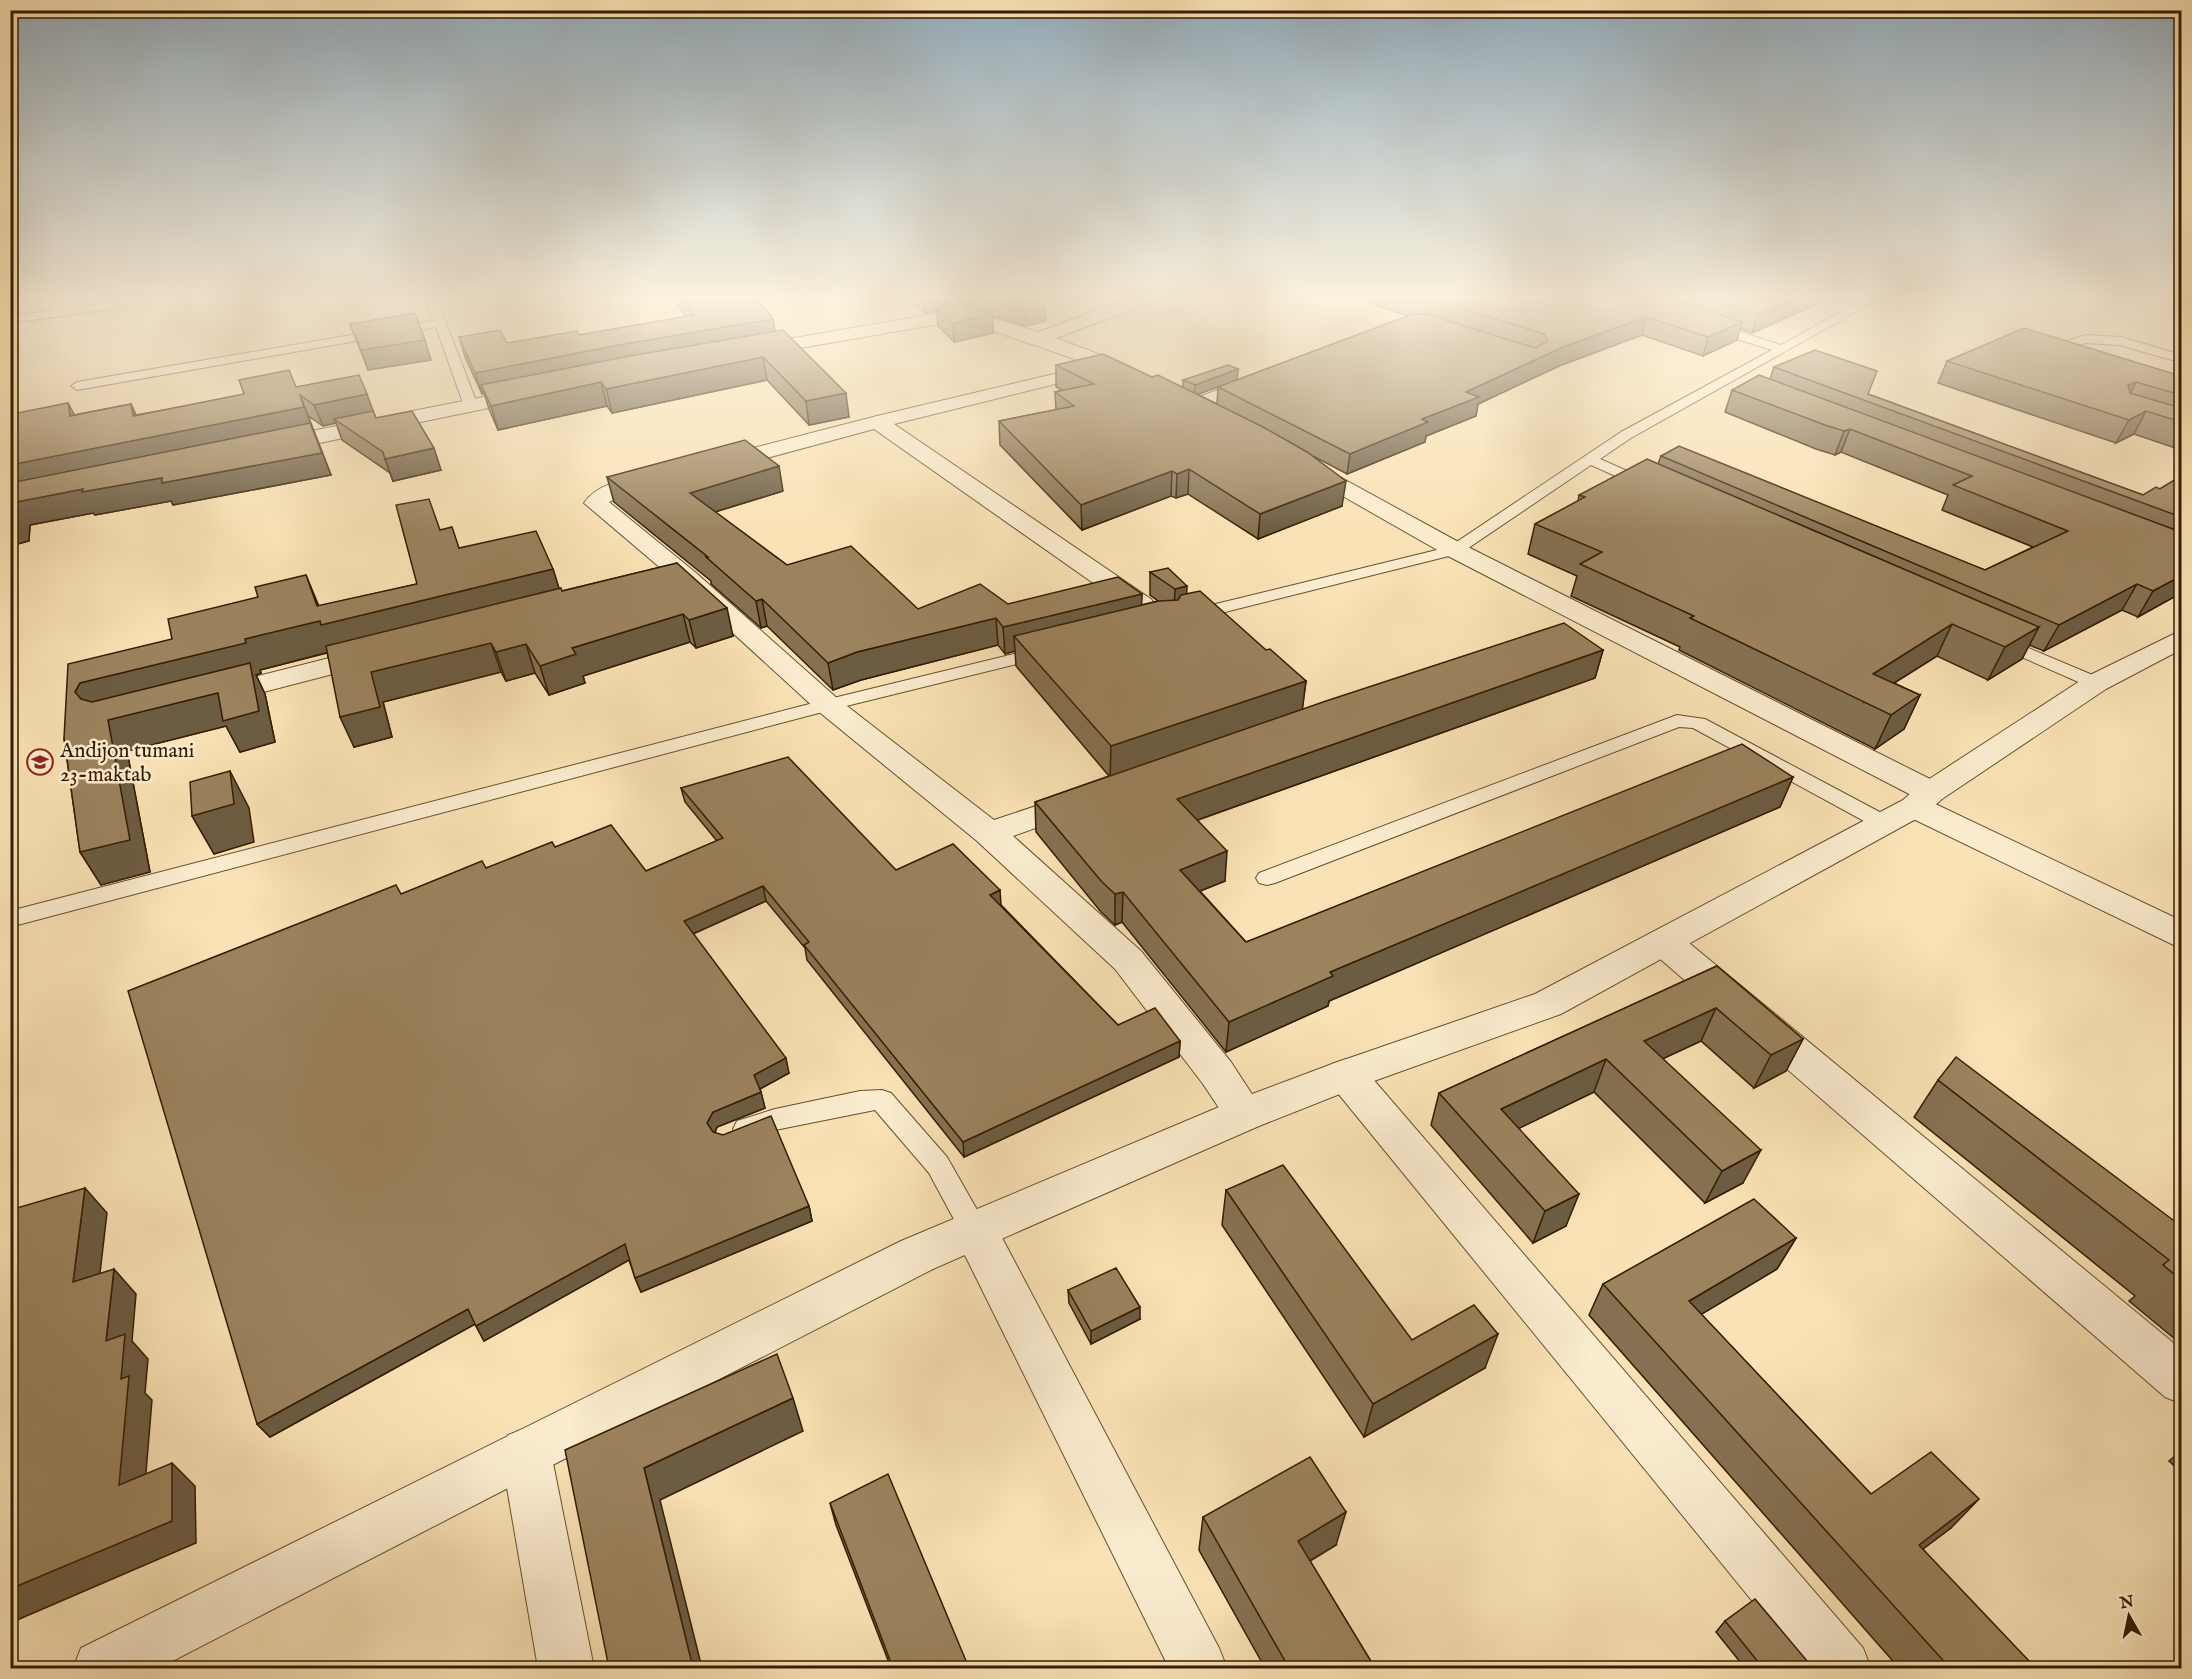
<svg xmlns="http://www.w3.org/2000/svg" width="2192" height="1679" font-family="'IM FELL English',serif">
  <style>
    .lines { fill: none; stroke-linecap: round; stroke-linejoin: round }
    .service-casing { stroke: #674e2d; stroke-width: 2 }
    .minor-casing { stroke: #674e2d; stroke-width: 2 }
    .tertiary-casing { stroke: #674e2d; stroke-width: 2 }
    .service { fill: #fbeccf; fill-rule: evenodd }
    .minor { fill: #fbeccf; fill-rule: evenodd }
    .tertiary { fill: #fbeccf; fill-rule: evenodd }
    .wall { fill: #857151; stroke: #361c00; stroke-width: 1.5 }
    .shaded-wall { fill: #6c5c42; stroke: #361c00; stroke-width: 1.5 }
    .building { fill: #9b835e; stroke: #361c00; stroke-width: 1.5 }
    .labels { text-anchor: middle; stroke-width: 5; stroke-linejoin: round; paint-order: stroke }
    .poi-label { font-size: 21px; fill: #361c00; stroke: #fbeccf; text-anchor: start }
  </style>
  <rect width="100%" height="100%" fill="#f9e2b5"/>
  <filter id="stains"><feTurbulence type="fractalNoise" baseFrequency=".00333" numOctaves="4"/><feColorMatrix values="0 0 0 0 .2 0 0 0 0 .09 0 0 0 0 .02 0 0 0 .5 -.17"/></filter>
  <radialGradient id="worn" r=".72"><stop offset=".6" stop-color="#630" stop-opacity="0"/><stop offset="1" stop-color="#630" stop-opacity=".3"/></radialGradient>
  <g class="lines">
    <g class="service-casing">
      <g id="service">
        <path d="M150 297H182L176 300 10 323V316Z"/>
        <path d="M424 297H436L478 406 476 409H466L464 406 436 327 77 390 71 386 77 382 433 321Z"/>
        <path d="M940 297H953L969 314 959 316Z"/>
        <path d="M1867 297H1882L1631 438 1600 459 1650 481 1652 484 1650 487H1640L1591 465 1461 553 1193 620 1185 615 1187 611 1449 547 1621 432 1772 350 1708 330V324H1716L1781 345Z"/>
        <path d="M2086 335 2121 337 2182 355V363L2120 345 2086 343 2050 352 2044 348Z"/>
        <path d="M2000 636 2102 679 2105 683 2096 688 2090 687 1994 645 1991 641 1994 637Z"/>
        <path d="M1043 647 1049 648 1052 652 1049 656 834 709 10 927V911L821 701Z"/>
        <path d="M1677 715 1705 719 1889 817 1892 822 1889 827H1875L1693 728 1679 727 1275 883 1267 885 1259 883 1256 878 1259 873Z"/>
        <path d="M882 1090 891 1093 947 1157 988 1229 984 1238 974 1241 964 1238 929 1173 875 1110 775 1130 746 1140 737 1137 733 1129 737 1121 775 1109 860 1091Z"/>
      </g>
    </g>
    <g class="minor-casing">
      <g id="minor">
        <path d="M1133 297H1159L1156 301 1056 338 1122 363 1125 367 1122 371H1108L894 424 1151 599 1155 605 1151 611 1142 613 1133 611 874 429 719 471 711 469 708 464 711 459 877 416 1092 365 962 320 754 356 744 350 747 346 963 309 1038 332Z"/>
        <path d="M1259 374 1266 376 1269 380 1266 384 1200 410H1186L1183 406 1186 402Z"/>
        <path d="M529 388 536 390 539 394 536 398 271 453 263 451 260 446 263 441 271 439Z"/>
        <path d="M1305 458 1464 545 1942 785 1947 792 1942 799 1929 801 2182 921V949L1903 814 1898 807 1903 800 1917 798 1446 555 1297 470 1294 465 1297 460Z"/>
        <path d="M654 474 662 476 665 481 662 486 630 493 609 502 695 572 838 699 994 820 1078 792 1089 795 1094 802 1089 809 1013 836 1141 951 1231 1062 1265 1114 1259 1126 1245 1130 1231 1126 1203 1084 1115 969 977 841 818 711 677 582 584 503C599 481 630 479 654 474Z"/>
        <path d="M373 647 383 649 387 655 383 661 217 704 207 701 203 695 207 689Z"/>
        <path d="M1664 929 1677 933 2182 1350V1404L2165 1397 1651 951 1646 942 1651 933Z"/>
        <path d="M1346 1059 1360 1064 1863 1648 1871 1668H1807L1332 1086 1326 1075 1332 1064Z"/>
        <path d="M974 1210 990 1215 1219 1648 1227 1668H1169L952 1229 958 1215Z"/>
        <path d="M526 1428 544 1435 551 1453 594 1668H538L501 1453 508 1435Z"/>
      </g>
    </g>
    <g class="tertiary-casing">
      <path id="tertiary" d="M2182 630V649L2106 689 1942 799 1925 814 1561 1014 1360 1086 1259 1126 933 1269 159 1668H73L81 1648 901 1241 1231 1102 1332 1064 1535 994 1903 800 1920 785 2086 677Z"/>
    </g>
    <use href="#service" class="service"/>
    <use href="#minor" class="minor"/>
    <use href="#tertiary" class="tertiary"/>
  </g>
  <g class="wall">
    <path d="M673 297H755L773 319 775 332 849 417 809 425 767 380 612 413 607 406 498 430 489 409 484 393 482 394 465 357 459 337 507 343 579 335 686 317Z"/>
    <path d="M914 297H946L948 300 949 305 963 304 957 297H1029L1045 307 1046 321 1026 326 992 316 993 333 954 342 938 326 937 311 924 313 915 304Z"/>
    <path d="M1350 297H1833L1752 333 1740 329 1737 340 1703 356 1642 335 1559 366 1478 404 1476 416 1426 436 1425 442 1347 474 1315 457 1342 506 1258 539 1188 494 1176 498 1171 496 1082 530 1000 445 999 421 1056 410 1055 392 1062 390 1056 387V365L1152 377 1183 387V380L1238 369 1237 380 1197 394 1217 404 1218 387 1408 316Z"/>
    <path d="M350 324 431 360 368 370Z"/>
    <path d="M1947 361 2181 376V450L2134 434 2116 443 1938 383Z"/>
    <path d="M1774 367 1868 394 2143 495 2160 489 2181 476V593L2138 617 2122 610 2044 651 2029 645 2022 659 1988 680 1937 656 1894 683 1920 695 1904 729 1875 749 1679 650 1680 647 1571 596 1577 576 1528 554 1535 524 1578 501 1579 495 1658 464 1661 456 1985 570 2033 547 1942 510 1948 495 1841 452 1835 455 1816 449 1725 412 1732 390 1770 379Z"/>
    <path d="M296 387 373 411 376 418 441 470 393 481 390 473 342 440 336 423 323 426 308 416 331 475 173 505 171 501 95 515 93 513 30 525 29 541 10 546V427L131 404 136 415Z"/>
    <path d="M607 477 783 491 715 512 787 565 918 609 1008 604 1142 594 1141 605 1158 601 1150 595V572L1187 594 1266 650 1306 681 1302 710 1603 650 1595 678 1198 820 1225 881 1200 891 1246 942 1793 777 1780 807 1329 1001 1328 1006 1226 1052 1122 922 1115 925 1101 912 1036 832 1035 802 1109 776 1016 666 1015 651 1005 654 998 645 861 680 833 690 767 626 761 628 711 584V581L614 502Z"/>
    <path d="M440 530 459 548 553 569 559 589 562 591 677 563 733 636 696 648 690 642 583 676 585 683 549 695 535 673 506 681 501 672 383 702 392 737 354 747 327 653 260 670 261 673 256 675 265 694 275 742 240 752 226 726 127 751 150 872 101 885 80 852 64 738 319 606 417 584Z"/>
    <path d="M681 788 896 870 1001 905 1118 1025 1180 1041 1179 1057 964 1157 807 960 805 948 766 901 693 934 789 1073 760 1089 765 1108 717 1127 715 1133 809 1206 812 1221 641 1292 635 1278 629 1260 484 1341 475 1324 270 1437 257 1424 401 894 555 847 646 871 717 841 685 802Z"/>
    <path d="M1717 966 1803 1039 1786 1071 1754 1088 1701 1041 1662 1059 1743 1183 1705 1203 1594 1092 1519 1128 1566 1226 1533 1243 1431 1125 1439 1093Z"/>
    <path d="M1938 1080 2181 1226V1344L2129 1301 2135 1296 1914 1117Z"/>
    <path d="M1226 1190 1412 1340 1485 1368 1364 1437 1222 1225Z"/>
    <path d="M1796 1238 1777 1269 1701 1314 1871 1494 1951 1528 1923 1549 2020 1668H1899L1589 1315 1603 1284Z"/>
    <path d="M1068 1290 1140 1319 1091 1344 1069 1303Z"/>
    <path d="M2181 1451V1472L2169 1461Z"/>
    <path d="M830 1503 969 1668H891L836 1525Z"/>
    <path d="M1203 1517 1336 1545 1310 1561 1375 1668H1265L1199 1550Z"/>
    <path d="M1725 1621 1813 1668H1745L1716 1632Z"/>
  </g>
  <g class="shaded-wall">
    <path d="M10 297H17L13 309 10 310Z"/>
    <path d="M1799 297H1833L1752 333 1758 315Z"/>
    <path d="M948 300 949 309 936 308 937 311 924 313V304Z"/>
    <path d="M1045 307 1046 321 1026 326 1025 311Z"/>
    <path d="M992 314 993 333 954 342 953 323Z"/>
    <path d="M1646 317 1642 335 1559 366 1478 404 1476 416 1426 436 1425 442 1347 474 1350 454 1422 419 1466 392 1563 347Z"/>
    <path d="M773 319 776 339 481 385 484 393 482 394 475 373 624 344Z"/>
    <path d="M1742 322 1737 340 1703 356 1708 337Z"/>
    <path d="M425 340 431 360 368 370 361 350Z"/>
    <path d="M763 357 767 380 612 413 606 389Z"/>
    <path d="M1238 369 1237 380 1194 396 1195 385Z"/>
    <path d="M601 382 607 406 498 430 491 406Z"/>
    <path d="M2136 382 2125 405 2128 385Z"/>
    <path d="M846 393 849 417 809 425 806 401Z"/>
    <path d="M367 394 375 416 334 419 336 423 323 426 314 405Z"/>
    <path d="M300 395 331 475 173 505 171 501 95 515 93 513 30 525 29 541 10 546V519L16 502 83 489 322 453 10 490V465Z"/>
    <path d="M68 403 80 425 70 416Z"/>
    <path d="M131 404 141 426 133 416Z"/>
    <path d="M2146 411 2134 434 2116 443 2129 420Z"/>
    <path d="M1850 429 1841 452 1835 455 1844 431Z"/>
    <path d="M434 448 441 470 393 481 385 459Z"/>
    <path d="M779 466 783 491 695 518 690 493Z"/>
    <path d="M1189 469 1188 494 1176 498 1177 474Z"/>
    <path d="M1172 471 1171 496 1082 530 1081 505Z"/>
    <path d="M1346 481 1342 506 1258 539 1260 514Z"/>
    <path d="M553 569 562 598 333 651 260 670 261 673 256 675 265 694 275 742 240 752 226 726 127 751 150 872 101 885 80 852 108 720 252 676 93 723 75 692 80 683 245 639 317 606 306 575 326 623Z"/>
    <path d="M2181 576V593L2138 617 2153 591Z"/>
    <path d="M2137 584 2122 610 2044 651 2059 625Z"/>
    <path d="M1187 586 1186 609 1174 612 1175 589Z"/>
    <path d="M1142 594 1141 620 1014 636 1015 651 1005 654 1003 627Z"/>
    <path d="M762 599 767 626 761 628 756 601Z"/>
    <path d="M727 608 733 636 696 648 689 620Z"/>
    <path d="M683 614 690 642 583 676 585 683 549 695 540 666 572 648Z"/>
    <path d="M996 618 998 645 861 680 833 690 828 663 857 652Z"/>
    <path d="M1952 624 1937 656 1864 702 1873 674Z"/>
    <path d="M2039 627 2022 659 1988 680 2005 647Z"/>
    <path d="M491 643 501 672 383 702 392 737 354 747 340 717 371 672Z"/>
    <path d="M526 644 535 673 506 681 496 652Z"/>
    <path d="M1603 650 1595 678 1175 828 1177 799Z"/>
    <path d="M1306 681 1302 712 1110 778 1111 746Z"/>
    <path d="M1920 695 1904 729 1875 749 1891 715Z"/>
    <path d="M230 771 249 808 254 842 214 854 192 816Z"/>
    <path d="M1793 777 1780 807 1329 1001 1328 1006 1226 1052 1229 1022 1330 972Z"/>
    <path d="M1227 851 1225 881 1178 900 1180 870Z"/>
    <path d="M763 886 766 901 688 936 684 921Z"/>
    <path d="M1000 890 1001 905 991 910 990 895Z"/>
    <path d="M1123 892 1122 922 1115 925V894Z"/>
    <path d="M1716 1008 1701 1041 1630 1074 1644 1041Z"/>
    <path d="M1803 1039 1786 1071 1754 1088 1771 1055Z"/>
    <path d="M1180 1041 1179 1057 964 1157 963 1142Z"/>
    <path d="M786 1058 789 1073 758 1090 754 1075Z"/>
    <path d="M1606 1059 1594 1092 1491 1142 1501 1109Z"/>
    <path d="M761 1092 765 1108 717 1127 712 1138 707 1123 713 1112Z"/>
    <path d="M1761 1150 1743 1183 1705 1203 1722 1171Z"/>
    <path d="M85 1188 107 1213 96 1307 73 1282Z"/>
    <path d="M1579 1194 1566 1226 1533 1243 1545 1211Z"/>
    <path d="M809 1206 812 1221 641 1292 635 1278Z"/>
    <path d="M1796 1238 1777 1269 1672 1332 1689 1301Z"/>
    <path d="M625 1244 631 1259 484 1341 476 1326Z"/>
    <path d="M114 1269 136 1294 132 1341 148 1359 145 1393 152 1400 143 1508 119 1485 121 1379 106 1341Z"/>
    <path d="M1140 1307V1319L1091 1344V1331Z"/>
    <path d="M468 1309 477 1323 270 1437 257 1424Z"/>
    <path d="M1498 1334 1485 1368 1364 1437 1373 1404Z"/>
    <path d="M793 1398 803 1431 660 1500 702 1668H693L644 1468Z"/>
    <path d="M172 1463 195 1486 196 1543 10 1623V1589Z"/>
    <path d="M1979 1499 1951 1528 1892 1572 1919 1545Z"/>
    <path d="M1346 1512 1336 1545 1290 1573 1298 1541Z"/>
  </g>
  <g class="building">
    <path d="M682 297H755L773 319 624 344 475 373 459 337 500 330 507 343 577 331 579 335 694 315Z"/>
    <path d="M917 297H946L948 300 924 304Z"/>
    <path d="M979 297H1029L1045 307 1025 311Z"/>
    <path d="M1406 297H1665L1742 322 1708 337 1646 317 1563 347 1466 392 1479 397 1422 419 1428 422 1350 454 1218 387 1413 314H1426L1535 348 1548 341 1544 334 1436 300 1409 298Z"/>
    <path d="M1700 297H1799L1758 315Z"/>
    <path d="M961 303 992 314 953 323 936 308Z"/>
    <path d="M415 313 425 340 361 350 350 324Z"/>
    <path d="M2024 328 2181 376V395L2136 382 2128 385 2130 393 2181 408V422L2146 411 2129 420 1947 361Z"/>
    <path d="M783 330 846 393 806 401 763 357 606 389 601 382 491 406 481 385 624 357Z"/>
    <path d="M1815 350 1877 371 1868 394 2143 495 2156 487 2160 489 2181 476V517L1774 367Z"/>
    <path d="M1103 354 1152 377 1158 375 1263 427 1307 452 1346 481 1260 514 1189 469 1177 474 1172 471 1081 505 999 421 1074 406 1055 392 1094 384 1056 365Z"/>
    <path d="M1228 365 1238 369 1195 385 1183 380Z"/>
    <path d="M289 370 296 387 359 375 367 394 314 405 300 395 304 407 10 465V427L17 426V413L68 403 70 416 131 404 133 416 244 394 239 380Z"/>
    <path d="M1759 375 2181 532V576L2153 591 2137 584 2059 625 1661 456 1679 446 1985 570 2068 531 1953 485 1972 476 1850 429 1844 431 1825 425 1732 390Z"/>
    <path d="M373 411 376 418 412 411 434 448 385 459 383 452 334 419Z"/>
    <path d="M310 423 322 453 162 483V478L82 492 83 489 16 502V518L10 519V483Z"/>
    <path d="M745 440 779 466 690 493 787 565 851 546 918 609 980 584 1008 604 1118 577 1142 594 1003 627 996 618 857 652 828 663 762 599 756 601 706 557H708L607 477Z"/>
    <path d="M1647 459 2039 627 2005 647 1952 624 1873 674 1920 695 1891 715 1690 618 1694 616 1580 564 1602 552 1535 524 1585 497 1579 495Z"/>
    <path d="M429 499 440 530 452 527 459 548 536 531 553 569 321 625 320 621 245 639 246 643 80 683 75 692 81 699 92 702 250 663 259 711 223 721 218 693 108 720 130 840 80 852 64 738 68 664 172 639 168 619 258 597 255 587 306 575 317 606 417 584 396 505Z"/>
    <path d="M677 563 727 608 689 620 683 614 572 648 576 654 540 666 526 644 496 652 491 643 371 672 380 707 340 717 326 646 561 588 562 591Z"/>
    <path d="M1168 568 1187 586 1175 589 1150 572Z"/>
    <path d="M1200 591 1266 650 1270 649 1306 681 1111 746 1014 636 1159 601 1178 600 1181 595Z"/>
    <path d="M1564 623 1603 650 1177 799 1227 851 1180 870 1246 942 1742 744 1793 777 1330 972 1333 976 1229 1022 1123 892 1115 894 1102 882 1035 802 1326 701Z"/>
    <path d="M788 757 896 870 953 844 1000 890 990 895 1118 1025 1155 1008 1180 1041 963 1142 804 945 809 942 763 886 684 921 786 1058 754 1075 761 1092 713 1112 707 1123 713 1132 723 1135 771 1116 809 1206 635 1278 625 1244 476 1326 468 1309 257 1424 128 991 396 885 401 894 482 861 486 868 552 842 555 847 611 825 646 871 723 838 681 788Z"/>
    <path d="M230 771 234 804 192 816 190 782Z"/>
    <path d="M1717 966 1803 1039 1771 1055 1716 1008 1644 1041 1761 1150 1722 1171 1606 1059 1501 1109 1579 1194 1545 1211 1439 1093Z"/>
    <path d="M1956 1057 2181 1226V1280L2163 1265 2169 1260 1938 1080Z"/>
    <path d="M1283 1165 1412 1340 1474 1305 1498 1334 1373 1404 1226 1190Z"/>
    <path d="M85 1188 73 1282 114 1269 106 1341 125 1334 121 1379 129 1376 119 1485 172 1463V1521L10 1589V1210Z"/>
    <path d="M1754 1199 1796 1238 1689 1301 1871 1494 1931 1452 1979 1499 1919 1545 2029 1661 2020 1668H1950L1603 1284Z"/>
    <path d="M1116 1268 1140 1307 1091 1331 1068 1290Z"/>
    <path d="M777 1354 793 1398 644 1468 693 1668H609L565 1450Z"/>
    <path d="M1310 1457 1346 1512 1298 1541 1375 1668H1289L1203 1517Z"/>
    <path d="M888 1474 969 1668H893L830 1503Z"/>
    <path d="M1755 1599 1813 1668H1763L1725 1621Z"/>
  </g>
  <linearGradient id="sky" x2="0" y2="1"><stop stop-color="#94acbb"/><stop offset="0.56" stop-color="#fcf2de"/><stop offset="1" stop-color="#fcf2de" stop-opacity="0"/></linearGradient>
  <rect width="2192" height="532" fill="url(#sky)"/>
  <defs>
    <g id="school-ring" transform="scale(1.35)"><circle r="9.5" fill="#fbeccf" stroke="#8f2418" stroke-width="1.5"/><path d="M0-5L7-2L0 1L-7-2ZM-4 1L0 2.5L4 1V4Q0 6-4 4Z" fill="#8f2418"/></g>
  </defs>
  <g fill-rule="evenodd">
    <use href="#school-ring" x="40" y="762"/>
  </g>
  <g class="labels">
    <g class="poi-label">
      <text x="60" y="757">Andijon tumani<tspan x="60" dy="24">23-maktab</tspan></text>
    </g>
  </g>
  <rect width="2192" height="1679" fill="none" stroke="#f9e2b5" stroke-width="36"/>
  <rect x="12" y="12" width="2168" height="1655" fill="none" stroke="#361c00" stroke-width="3"/>
  <rect x="18" y="18" width="2156" height="1643" fill="none" stroke="#361c00" stroke-width="1.5"/>
  <g transform="translate(2129 1616) rotate(351)" stroke="#fbeccf" stroke-width="4.5" paint-order="stroke">
  <path d="M0-4.5L10 22L0 15L-10 22Z" fill="#361c00"/>
  <text y="-9" font-size="16" font-weight="bold" text-anchor="middle" fill="#361c00">N</text>
  </g>
  <rect width="100%" height="100%" filter="url(#stains)"/>
  <rect width="100%" height="100%" fill="url(#worn)"/>
</svg>
